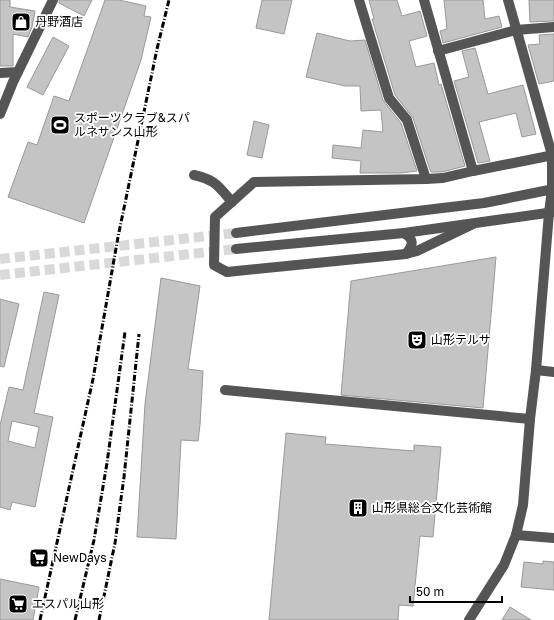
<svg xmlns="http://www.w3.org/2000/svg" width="554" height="620" font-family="'Golos Text','Noto Sans JP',sans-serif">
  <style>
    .building { fill: #c4c4c4; stroke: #999; fill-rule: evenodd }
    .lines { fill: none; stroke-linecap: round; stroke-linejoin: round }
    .minor-tunnel { stroke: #d9d9d9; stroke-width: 10; stroke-dasharray: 10 5; stroke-linecap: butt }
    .minor { stroke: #555; stroke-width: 10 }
    .rail { stroke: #000; stroke-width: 3; stroke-dasharray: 6 2 1 2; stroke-linecap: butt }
    .labels { text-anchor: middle; stroke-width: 3.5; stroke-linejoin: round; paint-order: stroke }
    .poi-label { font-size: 12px; fill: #000; stroke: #fff; text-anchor: start }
  </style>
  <rect width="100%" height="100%" fill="#fff"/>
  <g class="building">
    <path d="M0 0H10V7L35 11 32 27 28 37 13 34V66H0Z"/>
    <path d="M59 0H92L84 16 59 3Z"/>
    <path d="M105 0H119L146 6 144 16 151 17 141 60 84 223 8 197 28 142 37 145 54 96 69 101Z"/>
    <path d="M262 0H292L284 34 256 28Z"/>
    <path d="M369 0H397L402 16 420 11 427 36 409 41 416 67 434 63 439 85 441 84 465 166 442 172H431L430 170 413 118 395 95 372 19H374Z"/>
    <path d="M444 0H483L485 19 499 16 502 27 443 43 440 31 447 29Z"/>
    <path d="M529 0H554V21L530 22Z"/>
    <path d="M317 33 350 41 365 40 383 100 401 123 417 171 401 173H360L361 161 332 158 333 145 361 148 363 130 383 132 381 110 361 111 360 86H345L306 77Z"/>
    <path d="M554 34V81L539 84 528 45 540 44 539 35Z"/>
    <path d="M53 37 69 46 43 95 27 87Z"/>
    <path d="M475 48 488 94 523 85 536 134 522 137 516 113 479 122 490 161 478 163 454 81 469 77 462 51Z"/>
    <path d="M254 121 269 125 262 158 247 155Z"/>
    <path d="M496 257 483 408 341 395 351 281Z"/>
    <path d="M161 278 200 286 188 369 203 371 200 425 198 441 181 440 176 539 137 537 145 404Z"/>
    <path d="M44 292 59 295 34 413 53 417 35 507 12 502 10 510 0 507V425L9 387 23 390ZM12 421 39 427 35 448 8 441Z"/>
    <path d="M0 299 19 304 4 367 0 366Z"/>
    <path d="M286 433 326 437 325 444 414 451V445L441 447 433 537 420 536 413 606 399 605 398 620H269Z"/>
    <path d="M543 561 554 562V590L521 587 524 562 543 564Z"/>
    <path d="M0 579 39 587 33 620H0Z"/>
    <path d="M510 607 531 620H502Z"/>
  </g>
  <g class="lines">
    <g class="minor-tunnel">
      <path d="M0 259 236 233"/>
      <path d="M0 275 236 249"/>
    </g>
    <g class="minor">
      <path d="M359 0 389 98 407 120 426 179"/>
      <path d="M424 0 473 171 554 155"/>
      <path d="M438 51 516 30 554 27"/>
      <path d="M0 73 18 72"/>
      <path d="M0 114 13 82 53 0"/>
      <path d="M473 171 443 178 426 179 254 182 215 217 214 265 227 272 406 254 417 251 473 224"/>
      <path d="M194 175C216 180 218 186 232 202"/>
      <path d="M236 233 484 203 554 189"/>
      <path d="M404 233C415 240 413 245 406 254"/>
      <path d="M236 249 404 233 554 212"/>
      <path d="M536 370 554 372"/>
      <path d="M225 390 530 419"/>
      <path d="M516 535 554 538"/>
      <path d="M469 620 504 565 516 535 523 505 530 419 536 370 549 213 552 189V155L508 0"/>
    </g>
    <g class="rail">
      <path d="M40 620 93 379 118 237 157 49 169 0"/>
      <path d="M75 620 94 540 107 463 125 332"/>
      <path d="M99 620 115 543 124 477 139 334"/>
    </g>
  </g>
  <defs>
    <g id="shop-square" transform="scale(1)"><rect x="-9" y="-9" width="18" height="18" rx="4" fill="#000" stroke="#fff"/><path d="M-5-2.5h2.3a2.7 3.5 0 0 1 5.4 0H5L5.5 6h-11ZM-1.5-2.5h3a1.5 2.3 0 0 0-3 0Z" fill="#fff"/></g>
    <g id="stadium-square" transform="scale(1)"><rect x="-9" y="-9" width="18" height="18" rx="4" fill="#000" stroke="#fff"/><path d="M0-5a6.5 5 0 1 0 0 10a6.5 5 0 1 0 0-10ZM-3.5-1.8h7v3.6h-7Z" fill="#fff"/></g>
    <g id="theatre-square" transform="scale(1)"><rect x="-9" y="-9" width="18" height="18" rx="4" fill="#000" stroke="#fff"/><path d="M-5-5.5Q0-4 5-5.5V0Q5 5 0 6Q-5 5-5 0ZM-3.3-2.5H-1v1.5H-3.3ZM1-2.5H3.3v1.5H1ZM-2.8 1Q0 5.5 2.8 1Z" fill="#fff"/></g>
    <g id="building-square" transform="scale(1)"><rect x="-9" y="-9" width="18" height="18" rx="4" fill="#000" stroke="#fff"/><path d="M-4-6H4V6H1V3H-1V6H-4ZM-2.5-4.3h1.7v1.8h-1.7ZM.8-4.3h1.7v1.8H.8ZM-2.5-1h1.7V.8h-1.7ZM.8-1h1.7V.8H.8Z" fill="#fff"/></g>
    <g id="supermarket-square" transform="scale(1)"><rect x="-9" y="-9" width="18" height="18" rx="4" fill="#000" stroke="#fff"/><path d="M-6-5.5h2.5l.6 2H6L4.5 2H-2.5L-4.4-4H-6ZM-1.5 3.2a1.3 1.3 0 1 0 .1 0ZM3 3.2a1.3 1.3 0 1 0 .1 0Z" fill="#fff"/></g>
  </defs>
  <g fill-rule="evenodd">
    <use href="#shop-square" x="21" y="22"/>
    <use href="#stadium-square" x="60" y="125"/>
    <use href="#theatre-square" x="417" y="340"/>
    <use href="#building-square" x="358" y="508"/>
    <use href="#supermarket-square" x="39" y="558"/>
    <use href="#supermarket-square" x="18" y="604"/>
  </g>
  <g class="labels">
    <g class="poi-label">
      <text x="35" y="26">丹野酒店</text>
      <text x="74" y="122">スポーツクラブ&amp;スパ<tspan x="74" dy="14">ルネサンス山形</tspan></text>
      <text x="431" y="344">山形テルサ</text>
      <text x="372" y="512">山形県総合文化芸術館</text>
      <text x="53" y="562">NewDays</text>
      <text x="32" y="608">エスパル山形</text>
    </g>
  </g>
  <path d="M410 596v6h92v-6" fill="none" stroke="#000000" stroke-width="2"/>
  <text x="416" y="596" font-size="12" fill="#000000" stroke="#ffffff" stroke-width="3" paint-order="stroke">50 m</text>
</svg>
